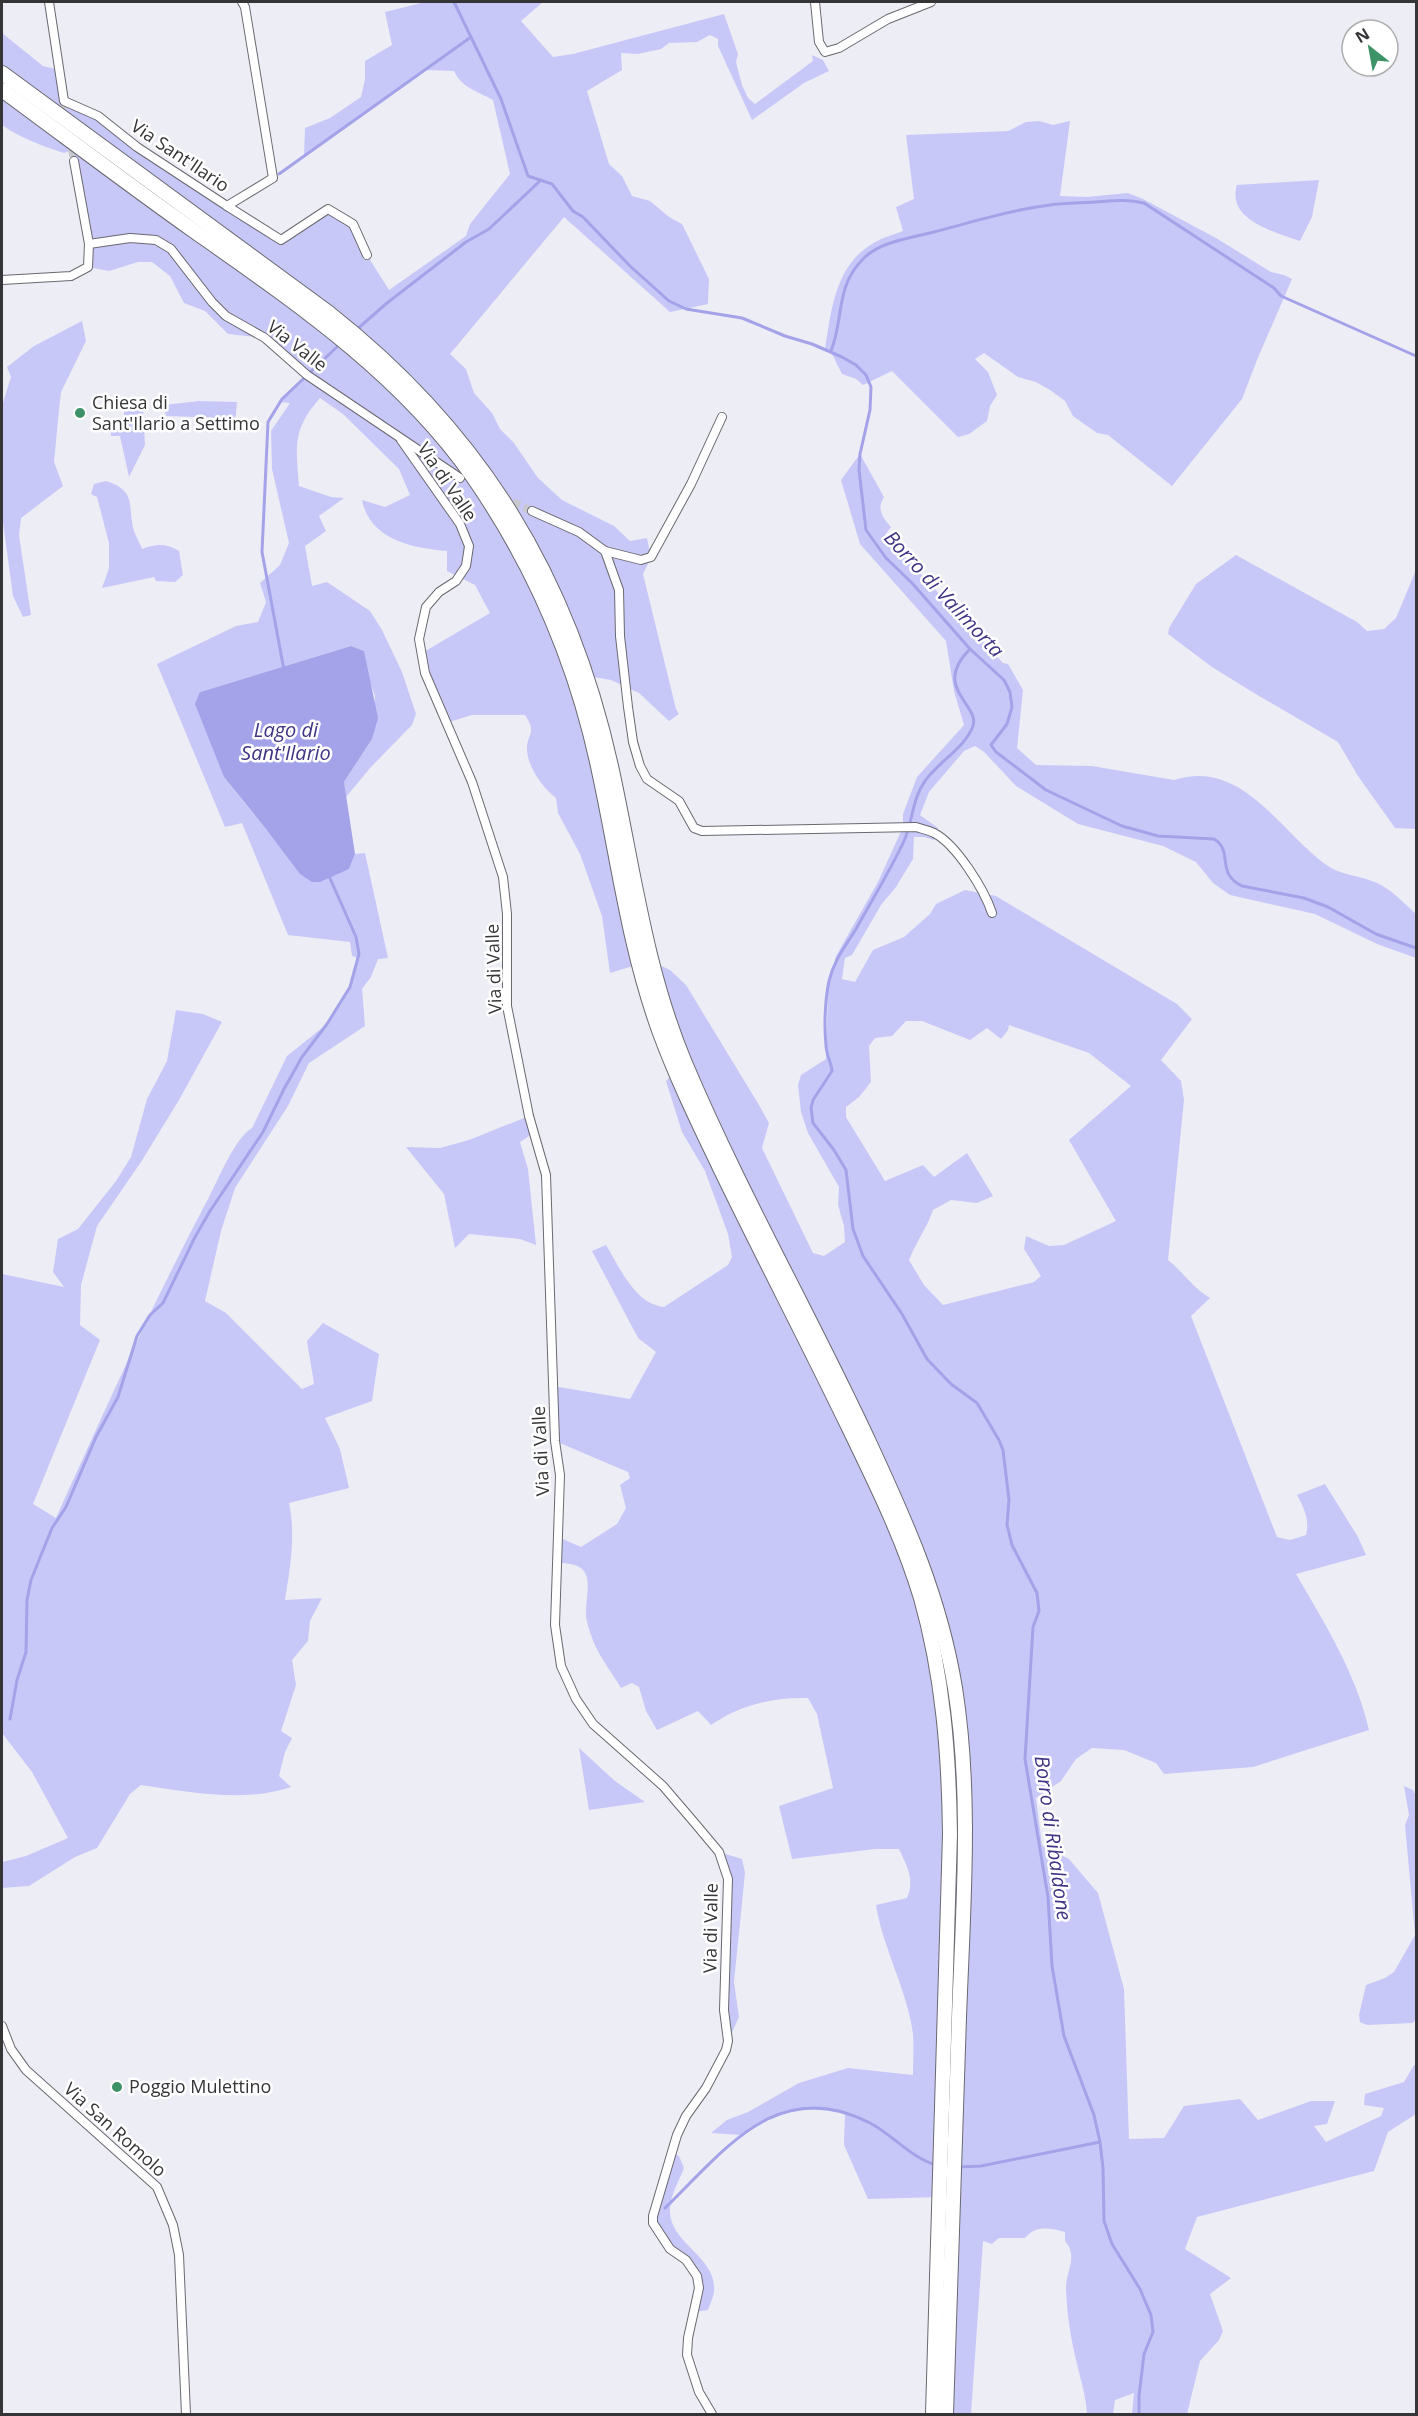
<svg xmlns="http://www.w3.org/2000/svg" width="1418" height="2416" font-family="'Open Sans',sans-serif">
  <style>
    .green { fill: #c8c8f8; fill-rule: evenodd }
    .water { fill: #a4a2e8 }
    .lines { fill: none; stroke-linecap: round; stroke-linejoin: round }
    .stream { stroke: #a4a2e8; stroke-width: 3 }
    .minor-tunnel { stroke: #c8c8d0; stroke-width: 8; stroke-dasharray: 8 4; stroke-linecap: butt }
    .minor-casing { stroke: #696970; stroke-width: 10 }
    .trunk-casing { stroke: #696970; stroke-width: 16 }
    .minor { stroke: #fff; stroke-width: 8 }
    .trunk { stroke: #fff; stroke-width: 14 }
    .poi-dot { fill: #3d9367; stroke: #fff; stroke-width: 2 }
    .labels { text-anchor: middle; stroke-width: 5; stroke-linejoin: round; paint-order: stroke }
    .street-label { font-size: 18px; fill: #353538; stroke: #fff }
    .poi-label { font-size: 18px; fill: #353538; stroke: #fff; text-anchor: start }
    .water-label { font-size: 20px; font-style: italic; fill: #3f3384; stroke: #fff }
  </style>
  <rect width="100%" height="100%" fill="#ededf6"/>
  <g class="green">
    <path d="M425 2H543L521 21 553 57 573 54 724 14 738 54 736 62 742 85 748 98 755 104 813 61 812 55 823 60 829 71 804 83 752 120 718 46V39L710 35 697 42 669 43 661 49 638 54 621 53 622 70 587 91 609 164 622 176 632 196 650 201 669 217 682 224 709 279 708 304 670 312 564 217 450 354 466 369 474 393 492 413 500 429 514 443 538 478 562 500 614 526 630 541 647 538 651 557 643 574 676 709 679 714 669 721 639 693 611 680 587 676 427 401 2 73V33L43 66 60 70 64 101 98 116 281 240 328 209 353 224 367 255 389 290 466 236 470 224 510 174 493 100C477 91 462 88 454 71L425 70 304 155 305 128 330 118 361 97 365 79V61L392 45 385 12Z"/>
    <path d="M2 90 340 338 471 474 565 654 640 964 610 973 602 916 580 854 558 813 556 798C543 788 528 768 527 750 526 734 538 734 525 715H472L446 723 422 653 490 613 475 585 447 571V551C412 548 370 540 362 500L385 507 410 495 399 469 343 414 320 398C292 430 296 446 299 486L331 497 344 498 319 516 326 531 305 546 312 586 327 582 370 611 382 630 402 672 416 714 412 725 371 767 346 797 344 782 372 739 375 696 368 677 364 651 351 646 200 692 224 777 244 802 266 829 349 869 355 854 365 853 388 958 378 959 371 977 362 989 365 1026 309 1063 288 1106 235 1188 221 1231 205 1301 226 1313 302 1389 314 1384 307 1341 323 1323 379 1354 372 1401 325 1418 340 1449 349 1488 289 1503C296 1536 290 1568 285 1600L322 1598 310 1621 308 1641 292 1660 296 1685 281 1731 292 1738 285 1752 279 1776 291 1787C244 1803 190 1792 141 1785L130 1794 97 1848 75 1857 29 1886 2 1888V1862L26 1856 68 1838 32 1772 2 1733V1274L64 1287 53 1272 58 1239 78 1229 116 1181 131 1157 147 1099 167 1061 176 1010 203 1014 222 1022 179 1100 141 1162 97 1226 81 1285 80 1325 100 1340 33 1504 56 1518C105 1410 153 1302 209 1197 219 1178 235 1138 252 1128L287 1056 327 1024 341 1004 350 987 358 958 352 956 350 942 288 935 242 823 225 827 157 664 236 626 258 622 266 602 260 583 280 565 289 543 272 469 271 431 290 403 280 402 307 375 265 338 228 334 205 311 184 303 170 276 152 262H138L109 271 88 267 72 150 64 153C42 146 21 138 2 125Z"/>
    <path d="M1039 121 1053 125 1070 121 1060 196 1087 197 1128 193 1143 199 1216 238 1271 272 1284 275 1292 279 1257 360 1242 399 1172 486 1108 435 1097 433 1073 416 1065 401 1050 390 1036 382 1018 377 984 353 975 359 988 372 997 395 990 406 987 421 969 434 958 437 892 371 863 385 856 379 842 374 831 352 825 349C832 305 836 260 881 239 888 236 896 234 903 231L896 207 914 199 906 135 1008 131 1026 122Z"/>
    <path d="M1319 180 1312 217 1300 241C1275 232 1226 220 1237 185Z"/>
    <path d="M82 321 86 341 61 392 59 410 54 462 63 486 21 518 19 535 31 615 23 617 13 596 2 515V406L11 377 7 367 34 346Z"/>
    <path d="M199 401 237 402 235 424 222 418 166 416 164 405Z"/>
    <path d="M143 407 145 445 129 477 120 436H111L110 420H124V409Z"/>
    <path d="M860 454 884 497C876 509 883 518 891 527L885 535 1003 663 1008 664 1023 690 1017 748 1036 765 1092 766 1174 780C1241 758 1279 830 1325 864 1341 876 1360 875 1377 883 1391 889 1405 904 1416 914V958L1377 944 1315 914 1230 895 1213 883 1196 862 1163 846 1078 824 1016 786 984 752 975 746 964 751 929 792 920 815 938 828 934 840 924 837H914L913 859 896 887 881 905 852 955 845 958 842 979 855 982 873 950 904 937 930 914 936 904 965 890 996 896 1177 1004 1192 1019 1161 1060 1181 1081 1184 1100 1168 1260C1183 1272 1193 1288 1210 1298L1191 1316 1277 1537 1290 1540 1306 1535C1310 1520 1304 1508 1297 1495L1325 1484 1358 1537 1366 1555 1296 1574C1325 1624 1356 1673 1369 1730L1253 1767 1164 1774 1156 1763 1124 1750 1092 1748 1076 1759 1061 1781 1036 1798 1042 1845 1069 1859 1098 1893 1124 1989 1129 2139 1164 2138 1184 2106 1240 2099 1258 2120 1311 2101H1335L1327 2124 1314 2126 1326 2142 1381 2116 1384 2108 1364 2105 1365 2094 1404 2082 1414 2065H1416V2114L1388 2132 1374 2171 1197 2217 1185 2249 1231 2278 1210 2294 1223 2331 1219 2340 1200 2361 1187 2414H1132L1134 2393 1115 2400 1113 2414H1087C1086 2396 1081 2381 1077 2364 1071 2340 1067 2315 1066 2290 1065 2272 1079 2257 1065 2241V2232C1050 2228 1036 2225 1025 2238H999L992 2244 983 2241 971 2414H946L964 1817 947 1643 699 1095 651 961 670 970 686 985 759 1105 769 1123 762 1148 813 1253 824 1256 845 1242 844 1226 838 1205 839 1187 808 1133 801 1112 798 1085 801 1075 826 1059 828 988 836 956 878 882 903 827V814L917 777 964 725 954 691 946 641 860 544 841 480ZM906 1021H922L970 1040 987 1028 1001 1039 1008 1030 1009 1025 1089 1053 1131 1086 1069 1140 1116 1221 1064 1245 1049 1246 1026 1236 1024 1249 1041 1276 1034 1282 943 1305 924 1285 909 1260C916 1242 927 1228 933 1210L951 1200 977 1203 993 1196 967 1153 934 1177 923 1165 885 1181 846 1117V1107L859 1097 871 1082 869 1046 875 1038 892 1036Z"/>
    <path d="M106 481C138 491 127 507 134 531 136 537 140 543 142 549 156 544 166 543 179 551L183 575 175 582 156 581 154 577 102 588 109 568V543L97 497 91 494 94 484Z"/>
    <path d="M1236 555 1357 622 1367 631 1384 629 1396 618 1416 570V829L1395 828 1358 776 1338 742 1254 693 1212 667 1168 634 1169 628 1196 584Z"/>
    <path d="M675 1070 898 1535 944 1715 941 2197 868 2199 844 2145 845 2112C804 2107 773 2108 741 2135L711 2133 727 2120 748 2112 799 2083 848 2068 913 2075C913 2062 914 2047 913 2034 907 1989 883 1949 876 1905L907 1898C915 1880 907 1866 899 1849H875L792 1859 779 1806 833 1788 817 1714 808 1698C773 1697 740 1705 711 1725L698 1711 657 1730 646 1711 639 1687 632 1683 621 1688C611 1671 597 1654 591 1635 589 1630 587 1622 586 1617 585 1589 600 1563 558 1563V1537L581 1547 617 1524 626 1508 620 1485 630 1478 628 1472 555 1441 553 1386 630 1399 656 1352 638 1338 592 1251 606 1245C620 1268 635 1304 664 1307L728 1265 732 1257 728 1234 705 1171 682 1132 666 1081Z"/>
    <path d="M529 1116 534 1133 520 1142 528 1169 536 1245 520 1239 469 1234 455 1248 444 1194 406 1147 440 1148 469 1140Z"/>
    <path d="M579 1748 615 1781 645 1802 589 1810Z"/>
    <path d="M1404 1786 1413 1790 1416 1796V2018L1413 2023 1367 2025 1360 2022 1359 2015 1366 1985 1385 1978 1394 1972 1415 1935 1405 1825 1409 1815Z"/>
    <path d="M719 1852 742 1859 745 1873 734 1982 739 2017 728 2041 724 2010 728 1879Z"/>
    <path d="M672 2152 679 2156 684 2168C679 2181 671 2194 670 2208 667 2243 718 2256 714 2292 713 2298 710 2304 708 2310L694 2312 697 2276 670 2249 653 2223Z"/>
  </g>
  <path class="water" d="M351 646 364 651 378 718 372 739 344 782 355 854 349 869 320 882H312L300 874 266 829 224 777 195 704 200 692Z"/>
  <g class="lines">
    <g class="stream">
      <path d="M454 2 501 99 528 176 552 184 573 211 583 217 630 266 669 301 686 309 742 318 785 336 812 344 842 357 856 365 866 375 871 387 870 410 860 454 859 470 866 530 886 558 912 583 970 649 1004 680 1010 692 1012 707 1007 724 991 745 996 752 1046 790 1122 826 1158 836 1214 839C1234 851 1215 873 1242 886L1304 898 1328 907 1376 934 1416 948"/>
      <path d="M279 174 471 37"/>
      <path d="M355 331 387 303 466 242 489 229 541 180"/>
      <path d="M831 351C844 319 835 287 863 259 880 241 912 238 934 232 973 222 1010 210 1050 205 1064 203 1080 203 1095 202 1112 201 1127 199 1144 203L1274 288 1281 296 1416 356"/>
      <path d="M970 649C931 688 980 704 973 726 965 748 938 762 925 781 912 799 913 821 904 841 890 871 872 900 856 929 845 947 834 960 829 981 825 1000 824 1026 826 1045 826 1054 831 1062 832 1071L813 1100 811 1108 813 1123 834 1150 846 1170 853 1229 863 1256 902 1314 927 1359 951 1384 977 1403 999 1440 1003 1450 1009 1500 1007 1525 1012 1545 1037 1593 1039 1611 1033 1627 1025 1759 1048 1897 1052 1966 1064 2036 1094 2115 1100 2142 1103 2168 1104 2221 1112 2244 1140 2289 1151 2315 1153 2332 1144 2354 1139 2396V2414"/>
      <path d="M284 670 262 552 268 422 282 399 339 345"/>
      <path d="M10 1719 17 1680 26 1652 27 1600 31 1580 52 1528 66 1507 96 1437 118 1397 137 1336 150 1315 163 1303 195 1237 210 1211 263 1132 284 1089 302 1057 327 1024 350 987 359 954 356 937 329 876"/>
      <path d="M957 2167 981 2166 1100 2142"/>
      <path d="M665 2208C725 2150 778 2075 870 2123 893 2135 911 2158 936 2165"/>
    </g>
    <g class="minor-tunnel">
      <path d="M64 101 74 161"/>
      <path d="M502 497 532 511"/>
    </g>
    <g class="minor-casing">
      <g id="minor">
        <path d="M49 2 64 101 98 116 137 147 227 206 273 178 245 7 242 2"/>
        <path d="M815 2 819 42 825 52 839 48 888 19 931 2"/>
        <path d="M227 206 281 240 328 209 353 224 367 255"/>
        <path d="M89 244 130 238 156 240 171 249 212 302 226 316 265 338 307 375 460 478"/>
        <path d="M2 280 71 276 88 267 89 244 74 161"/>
        <path d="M401 440 460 524 469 546 466 566 456 581 439 592 426 607 419 639 425 673 472 782 503 877 507 914V1006L529 1116 546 1175 555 1441 560 1475 555 1625 561 1666 576 1699 593 1724 663 1786 693 1821 719 1852 728 1879 724 2010 728 2041 726 2050 706 2088 686 2116 677 2135 653 2216V2223L670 2249 686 2260 697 2276 699 2288 688 2338 687 2355 699 2392 712 2414"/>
        <path d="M532 511 579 532 605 551 619 590 620 636 628 707 633 742 640 766 647 779 679 801 694 828 702 831 916 827C922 829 928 830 934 833 956 844 984 889 992 913"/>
        <path d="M605 551 641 560 651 557 691 484 722 417"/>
        <path d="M2 2026 11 2049 26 2070 157 2187 173 2225 179 2255 186 2414"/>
      </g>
    </g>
    <g class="trunk-casing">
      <g id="trunk">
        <path d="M2 73 329 313C481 433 569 577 611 766 633 866 645 968 685 1063 740 1193 810 1315 869 1442 907 1524 940 1597 955 1688 972 1795 963 1908 959 2017 954 2149 951 2282 946 2414"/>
        <path d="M2 90C66 137 129 185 194 231 295 302 401 374 473 477 534 565 577 666 599 771 618 858 629 949 660 1033 677 1079 698 1122 719 1166 761 1253 806 1339 848 1426 875 1482 903 1538 921 1598 943 1676 949 1754 950 1834L933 2414"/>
      </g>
    </g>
    <use href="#minor" class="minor"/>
    <use href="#trunk" class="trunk"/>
  </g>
  <g class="poi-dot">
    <circle cx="80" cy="413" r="6"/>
    <circle cx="117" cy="2087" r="6"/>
  </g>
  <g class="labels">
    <g class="street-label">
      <text transform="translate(180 156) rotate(34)" y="6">Via Sant'Ilario</text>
      <text transform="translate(297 346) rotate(38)" y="6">Via Valle</text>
      <text transform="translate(447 482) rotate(56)" y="6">Via di Valle</text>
      <text transform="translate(494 969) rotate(-92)" y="6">Via di Valle</text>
      <text transform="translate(541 1451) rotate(-93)" y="6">Via di Valle</text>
      <text transform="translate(711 1928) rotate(-89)" y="6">Via di Valle</text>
      <text transform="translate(115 2130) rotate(42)" y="6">Via San Romolo</text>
    </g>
    <g class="poi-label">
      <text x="92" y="409">Chiesa di<tspan x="92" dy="21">Sant'Ilario a Settimo</tspan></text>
      <text x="129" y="2093">Poggio Mulettino</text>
    </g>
    <g class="water-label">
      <text transform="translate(944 594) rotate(47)" y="7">Borro di Valimorta</text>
      <text x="286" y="737">Lago di<tspan x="286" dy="23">Sant'Ilario</tspan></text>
      <text transform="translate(1053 1838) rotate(82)" y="7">Borro di Ribaldone</text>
    </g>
  </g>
  <rect width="1418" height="2416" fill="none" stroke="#353538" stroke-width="6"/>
  <g transform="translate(1370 48) rotate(329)"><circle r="28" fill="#ffffff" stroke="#aeaeaf" stroke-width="1.5"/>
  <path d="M0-4.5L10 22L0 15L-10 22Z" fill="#3d9367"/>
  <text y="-9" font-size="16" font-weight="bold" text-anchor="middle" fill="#353538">N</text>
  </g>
</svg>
